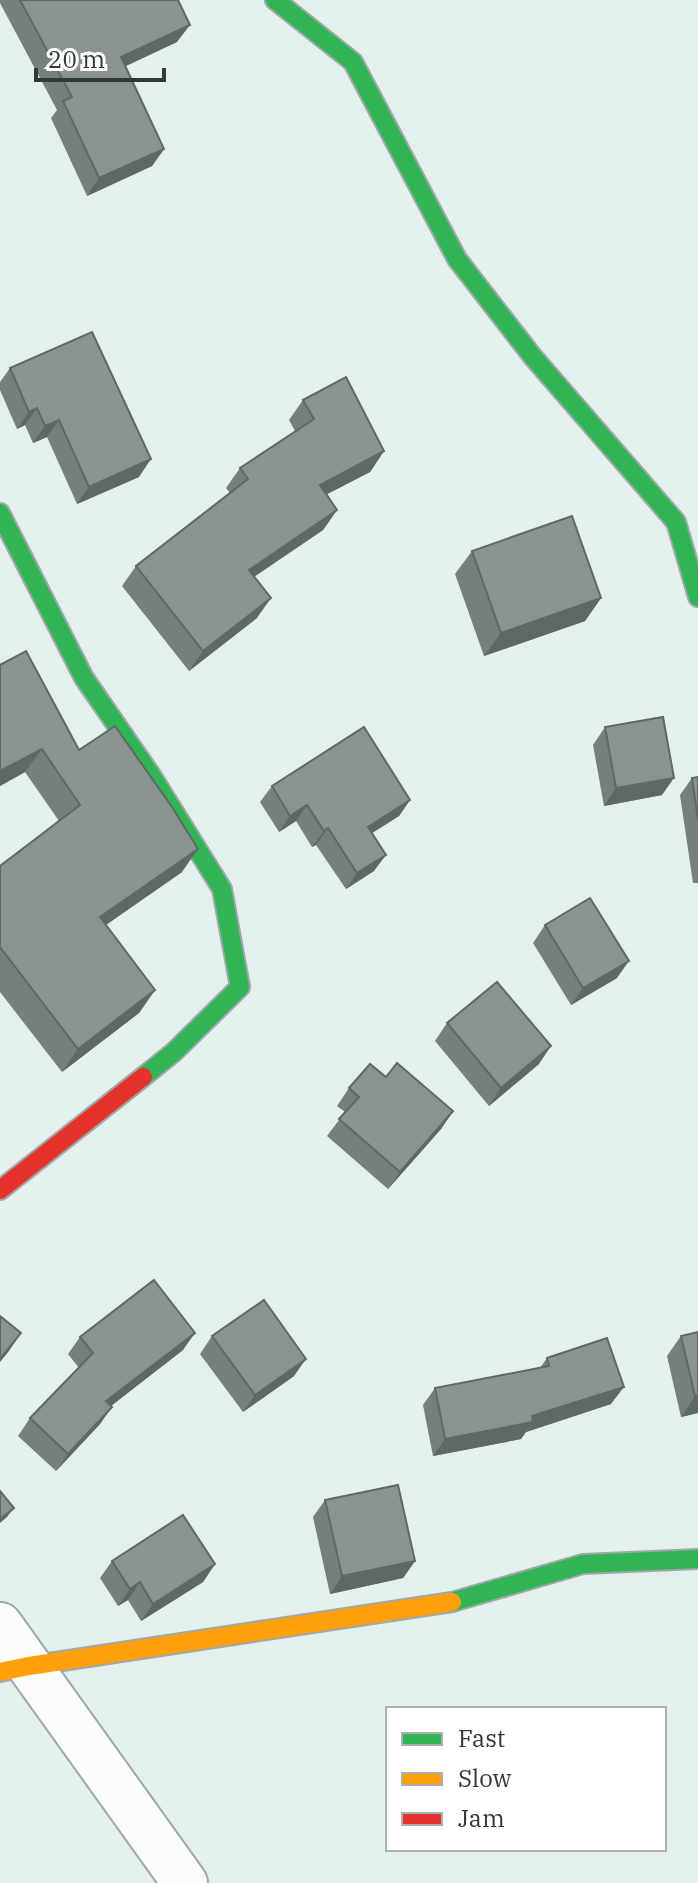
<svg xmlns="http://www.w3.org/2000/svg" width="698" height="1883" font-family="'IBM Plex Serif',serif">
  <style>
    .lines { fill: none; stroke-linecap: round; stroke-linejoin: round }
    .street-casing { stroke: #9ea8a6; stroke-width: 48 }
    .fast-casing { stroke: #9ea8a6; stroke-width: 22 }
    .slow-casing { stroke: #9ea8a6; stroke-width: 22 }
    .jam-casing { stroke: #9ea8a6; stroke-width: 22 }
    .street { stroke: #fbfdfc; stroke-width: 44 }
    .fast { stroke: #30b455; stroke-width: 18 }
    .slow { stroke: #ff9f0a; stroke-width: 18 }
    .jam { stroke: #e5322d; stroke-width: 18 }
    .wall { fill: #767f7d }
    .shaded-wall { fill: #606866 }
    .building { fill: #899491; stroke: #606866; stroke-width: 2 }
  </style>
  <rect width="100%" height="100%" fill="#e3f0ed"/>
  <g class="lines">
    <g class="street-casing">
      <path id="street" d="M0 1625 185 1883"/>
    </g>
    <g class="fast-casing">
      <g id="fast">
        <path d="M275 0 353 62 457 259 533 357 676 522 698 597"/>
        <path d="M0 513 84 678 151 775 222 889 240 987 174 1052 143 1077"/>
        <path d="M452 1602 583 1564 698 1559"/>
      </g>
    </g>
    <g class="slow-casing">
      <path id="slow" d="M0 1672 29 1666 452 1602"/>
    </g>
    <g class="jam-casing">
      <path id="jam" d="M0 1190 143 1077"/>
    </g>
    <use href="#street" class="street"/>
    <use href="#fast" class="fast"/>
    <use href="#slow" class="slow"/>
    <use href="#jam" class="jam"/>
  </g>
  <g class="wall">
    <path d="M0 0H178L177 42 125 66 164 149 152 166 87 196 51 118 57 110 0 3Z"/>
    <path d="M10 368 139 477 77 504 47 437 33 443 25 425 17 429 0 390V382Z"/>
    <path d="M303 400 384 451 370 472 327 494 337 510 323 530 254 576 257 618 189 671 122 586 136 566 230 493 226 488 240 468 295 431 289 420Z"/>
    <path d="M472 551 601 598 585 621 484 656 455 574Z"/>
    <path d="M0 665 79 750 182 872 106 925 155 990 139 1013 62 1072 0 992V866L59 821 25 772 0 786Z"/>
    <path d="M605 727 662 795 604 806 593 745Z"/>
    <path d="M698 777V883H693L680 795 692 778Z"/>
    <path d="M272 786 410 800 399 816 372 833 374 871 346 889 316 845 312 847 296 821 279 832 260 802Z"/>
    <path d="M545 925 617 978 571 1005 533 943Z"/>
    <path d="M447 1023 539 1064 489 1106 435 1041Z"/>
    <path d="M386 1077 453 1111 441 1129 388 1189 327 1136 345 1112 337 1106 349 1088Z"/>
    <path d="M698 1332V1413L681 1417 667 1356 681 1336Z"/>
    <path d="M212 1336 294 1376 243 1412 200 1354Z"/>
    <path d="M80 1337 183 1350 111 1406 100 1424 56 1471 18 1436 30 1418 79 1368 68 1354Z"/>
    <path d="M547 1358 611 1404 526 1432 521 1439 433 1456 423 1405 435 1388 540 1368Z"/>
    <path d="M325 1500 415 1561 403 1578 330 1594 313 1517Z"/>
    <path d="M112 1561 215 1564 203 1582 141 1621 128 1600 118 1606 100 1578Z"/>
  </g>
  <g class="shaded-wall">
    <path d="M190 25 177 42 109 74 121 57Z"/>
    <path d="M164 149 152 166 87 196 99 178Z"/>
    <path d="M37 408 25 425 17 429 29 412Z"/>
    <path d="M59 420 47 437 33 443 45 426Z"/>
    <path d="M384 451 370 472 306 505 320 485Z"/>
    <path d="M151 459 139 477 77 504 89 487Z"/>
    <path d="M337 510 323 530 235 590 249 570Z"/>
    <path d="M271 598 257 618 189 671 203 651Z"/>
    <path d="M601 598 585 621 484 656 501 633Z"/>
    <path d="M42 749 25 772 0 786V771Z"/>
    <path d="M674 778 662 795 604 806 616 788Z"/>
    <path d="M410 800 399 816 356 843 368 827Z"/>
    <path d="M307 805 296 821 279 832 290 816Z"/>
    <path d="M328 828 316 845 312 847 324 831Z"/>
    <path d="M198 849 182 872 84 940 100 917Z"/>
    <path d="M386 855 374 871 346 889 357 873Z"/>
    <path d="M629 961 617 978 571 1005 583 988Z"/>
    <path d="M155 990 139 1013 62 1072 78 1049Z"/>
    <path d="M551 1046 539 1064 489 1106 501 1088Z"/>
    <path d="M453 1111 441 1129 388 1189 400 1172Z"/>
    <path d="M21 1333 9 1351 0 1362V1359Z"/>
    <path d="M195 1333 183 1350 94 1419 106 1401Z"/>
    <path d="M306 1359 294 1376 243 1412 255 1395Z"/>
    <path d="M624 1387 611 1404 526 1432 521 1439 433 1456 445 1439 532 1416Z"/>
    <path d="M695 1396H698V1413L681 1417Z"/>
    <path d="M112 1407 100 1424 56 1471 68 1454Z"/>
    <path d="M14 1508 7 1517 0 1523V1519Z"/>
    <path d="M415 1561 403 1578 330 1594 342 1576Z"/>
    <path d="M215 1564 203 1582 141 1621 153 1604Z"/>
    <path d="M140 1582 128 1600 118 1606 130 1589Z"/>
  </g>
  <g class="building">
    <path d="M20 0H178L190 25 121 57 164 149 99 178 63 101 72 97Z"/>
    <path d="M92 332 151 459 89 487 59 420 45 426 37 408 29 412 10 368Z"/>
    <path d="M346 377 384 451 320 485 337 510 249 570 271 598 203 651 136 566 248 479 240 468 314 419 303 400Z"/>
    <path d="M572 516 601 598 501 633 472 551Z"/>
    <path d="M26 651 79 750 115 726 172 807 198 849 100 917 155 990 78 1049 0 947V866L80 805 42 749 0 771V665Z"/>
    <path d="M663 717 674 778 616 788 605 727Z"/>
    <path d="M364 727 410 800 368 827 386 855 357 873 328 828 324 831 307 805 290 816 272 786Z"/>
    <path d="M698 777V820L692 778Z"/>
    <path d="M590 898 629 961 583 988 545 925Z"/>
    <path d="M497 982 551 1046 501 1088 447 1023Z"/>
    <path d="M397 1063 453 1111 400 1172 339 1119 359 1097 349 1088 370 1064 386 1077Z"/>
    <path d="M154 1280 195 1333 106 1401 112 1407 68 1454 30 1418 93 1353 80 1337Z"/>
    <path d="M264 1300 306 1359 255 1395 212 1336Z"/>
    <path d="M0 1316 21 1333 0 1359Z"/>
    <path d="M698 1332V1396H695L681 1336Z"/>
    <path d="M607 1338 624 1387 532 1416 533 1422 445 1439 435 1388 549 1366 547 1358Z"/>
    <path d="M398 1485 415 1561 342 1576 325 1500Z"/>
    <path d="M0 1491 14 1508 0 1519Z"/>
    <path d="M183 1515 215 1564 153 1604 140 1582 130 1589 112 1561Z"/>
  </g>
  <rect x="386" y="1707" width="280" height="144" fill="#ffffff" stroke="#acb0af" stroke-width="2"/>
  <rect x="402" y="1733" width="40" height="12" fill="#30b455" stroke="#acb0af" stroke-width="2"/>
  <text x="458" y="1747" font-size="24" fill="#303937">Fast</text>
  <rect x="402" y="1773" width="40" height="12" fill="#ff9f0a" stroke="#acb0af" stroke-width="2"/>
  <text x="458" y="1787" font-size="24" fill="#303937">Slow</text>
  <rect x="402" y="1813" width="40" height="12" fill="#e5322d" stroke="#acb0af" stroke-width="2"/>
  <text x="458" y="1827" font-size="24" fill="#303937">Jam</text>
  <path d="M36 68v12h128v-12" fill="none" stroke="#303937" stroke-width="4"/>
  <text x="48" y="68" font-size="24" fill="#303937" stroke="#ffffff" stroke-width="6" paint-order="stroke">20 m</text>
</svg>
